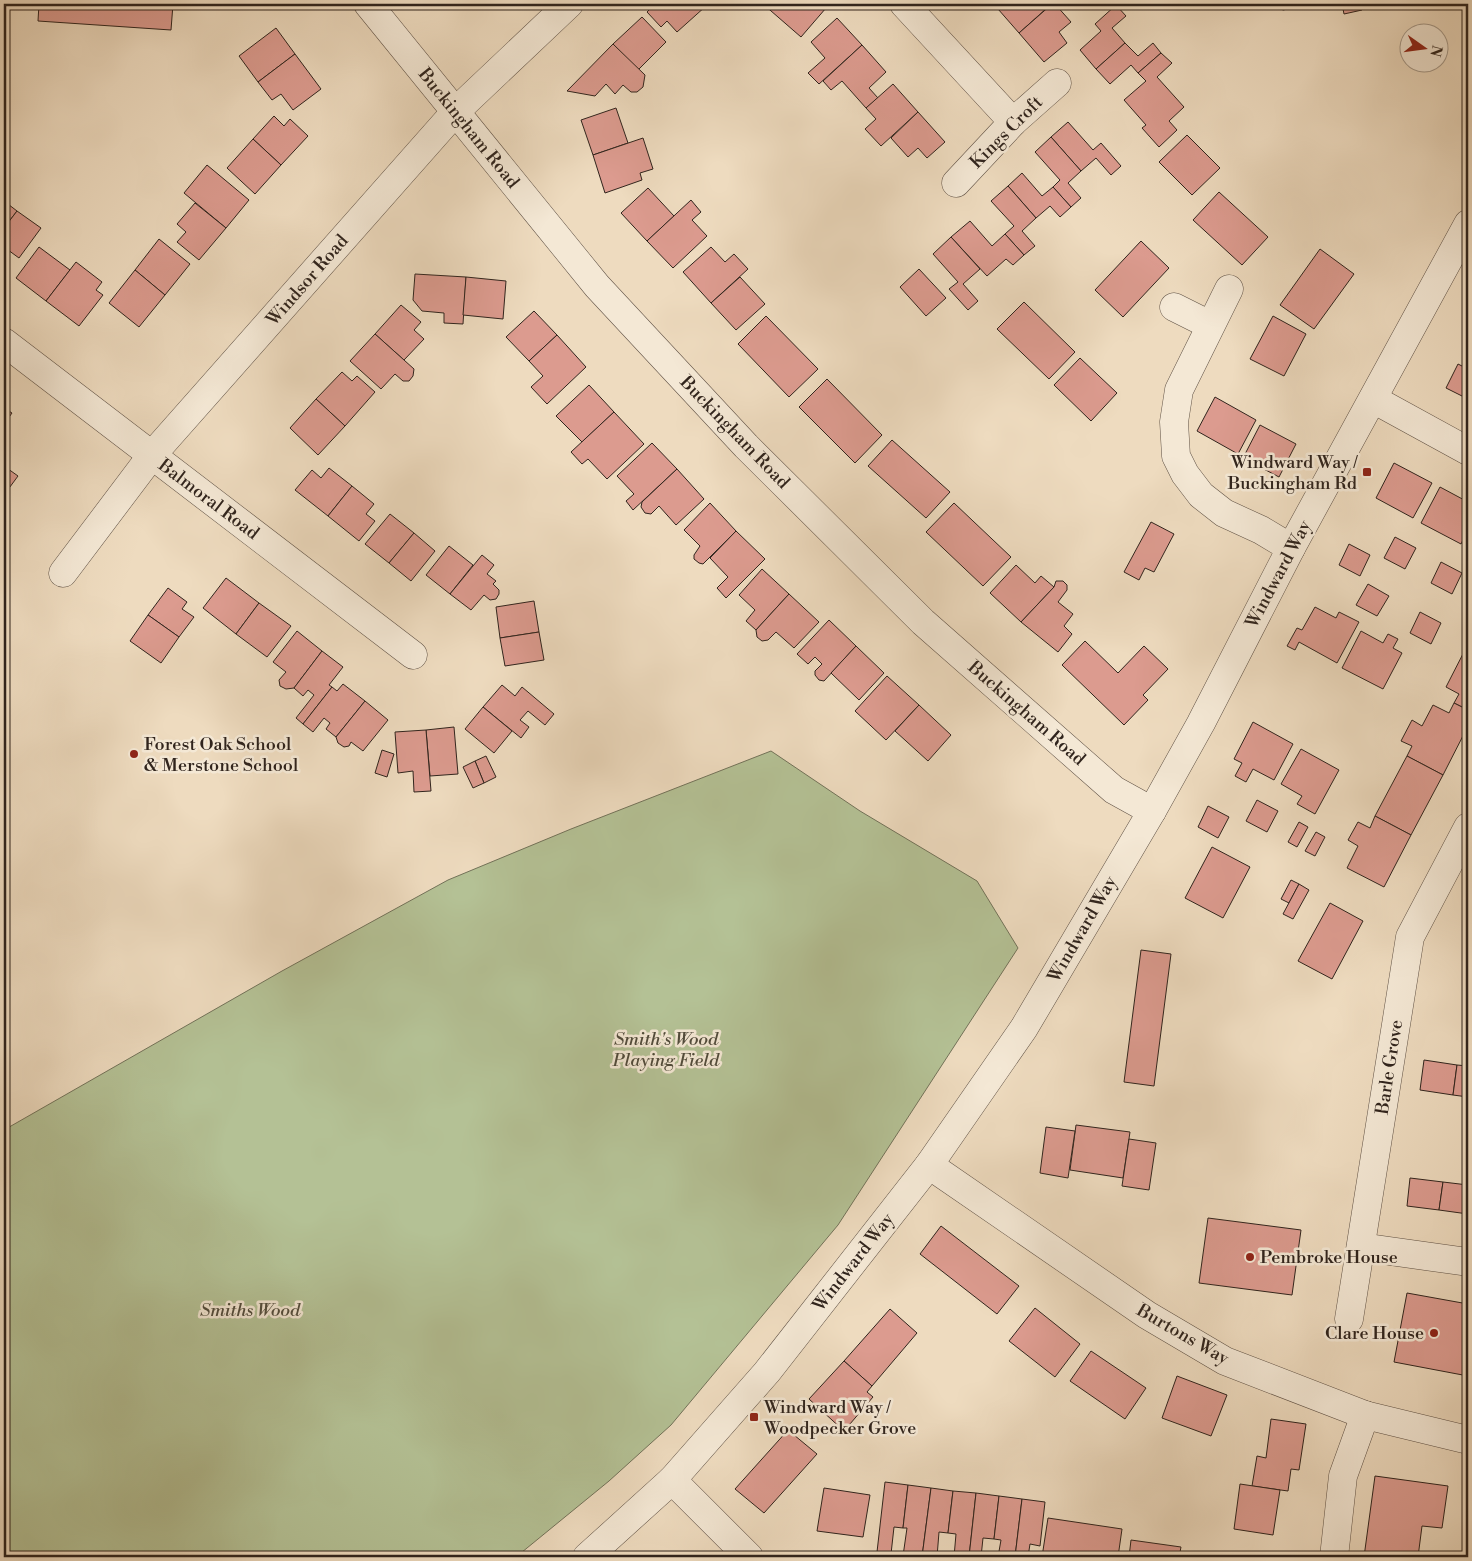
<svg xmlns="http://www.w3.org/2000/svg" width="1472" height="1561" font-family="'Libre Bodoni',serif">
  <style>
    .green { fill: #b4c195; stroke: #727259 }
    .building { fill: #dc9b8f; stroke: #30241d }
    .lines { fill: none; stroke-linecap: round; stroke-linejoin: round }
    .minor-casing { stroke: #605246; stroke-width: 29 }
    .tertiary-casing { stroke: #605246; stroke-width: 29 }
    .minor { stroke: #f4e8d5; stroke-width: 28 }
    .tertiary { stroke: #f4e8d5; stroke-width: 28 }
    .poi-dot { fill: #8f2418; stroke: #f4e8d5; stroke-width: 2 }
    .labels { text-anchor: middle; stroke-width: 5; stroke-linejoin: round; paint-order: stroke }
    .street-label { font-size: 18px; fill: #30241d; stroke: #f4e8d5 }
    .poi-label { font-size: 18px; fill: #30241d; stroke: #f4e8d5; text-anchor: start }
    .park-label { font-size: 18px; font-style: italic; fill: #514b3b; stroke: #f4e8d5 }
  </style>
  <rect width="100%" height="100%" fill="#eedbbf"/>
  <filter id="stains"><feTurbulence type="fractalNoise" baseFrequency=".004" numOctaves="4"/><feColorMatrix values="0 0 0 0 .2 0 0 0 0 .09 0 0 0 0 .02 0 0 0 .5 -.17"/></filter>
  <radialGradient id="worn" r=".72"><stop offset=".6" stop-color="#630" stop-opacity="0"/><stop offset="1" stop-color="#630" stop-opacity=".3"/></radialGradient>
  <path class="green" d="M771 751 860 811 977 881 1018 948 838 1225 671 1425 609 1481 516 1557H4V1130L282 971 448 880 571 829Z"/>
  <g class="building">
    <path d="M39 4H173L171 30 38 21Z"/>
    <path d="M655 4H704L706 6 677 32 667 21 661 27 647 12Z"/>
    <path d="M763 4H821L826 8 801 37Z"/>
    <path d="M1004 4H1045L1048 7 1019 33 998 9Z"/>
    <path d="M1052 4H1055L1071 22 1059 32 1067 43 1044 62 1019 33Z"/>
    <path d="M1267 4H1293L1284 10 1266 6Z"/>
    <path d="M1342 4H1361L1362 10 1344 14Z"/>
    <path d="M1116 5 1126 16 1112 28 1125 43 1096 69 1080 50 1101 31 1095 24Z"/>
    <path d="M642 17 666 42 638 70 613 44Z"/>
    <path d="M837 18 862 45 819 84 808 73 825 58 811 42Z"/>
    <path d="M276 28 295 54 258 82 239 56Z"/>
    <path d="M1125 43 1138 56 1153 43 1161 53 1138 73 1131 65 1110 84 1096 69Z"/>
    <path d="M613 44 645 75 643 87 637 92H631L623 85 615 94 606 84 595 96 567 91Z"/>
    <path d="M862 45 886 72 869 88 878 98 866 108 842 81 831 90 823 81Z"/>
    <path d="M1161 53 1172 63 1157 77 1184 107 1169 121 1177 130 1159 147 1142 128 1146 125 1124 100 1146 81 1138 73Z"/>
    <path d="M295 54 321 89 293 110 281 94 272 100 258 82Z"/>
    <path d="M893 84 918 112 881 146 865 129 876 119 866 108Z"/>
    <path d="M616 108 628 143 593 155 581 120Z"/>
    <path d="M918 112 945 142 927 158 918 148 908 157 891 138Z"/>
    <path d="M274 116 284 126 290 119 308 136 281 165 253 139Z"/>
    <path d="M1068 122 1093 150 1101 143 1121 166 1111 175 1096 158 1081 171 1051 137Z"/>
    <path d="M1187 135 1220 168 1192 195 1159 162Z"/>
    <path d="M1051 137 1081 171 1068 183 1081 198 1071 207 1053 187 1060 180 1035 152Z"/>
    <path d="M643 138 653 169 640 173 642 180 605 193 593 155Z"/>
    <path d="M253 139 281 165 255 194 227 168Z"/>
    <path d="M207 165 249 200 226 228 184 193Z"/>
    <path d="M1022 173 1042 196 1053 187 1071 207 1060 217 1050 206 1036 218 1008 186Z"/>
    <path d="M1008 186 1036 218 1022 231 1035 246 1024 255 1005 234 1014 226 991 201Z"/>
    <path d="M648 188 674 216 647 241 621 213Z"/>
    <path d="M1219 192 1268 237 1242 265 1193 220Z"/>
    <path d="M691 200 701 212 692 220 707 236 673 268 647 241Z"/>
    <path d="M4 201 17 211 4 228Z"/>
    <path d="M195 203 226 228 199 260 177 242 186 232 177 224Z"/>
    <path d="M17 211 41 228 19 258 4 247V228Z"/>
    <path d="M970 221 992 246 1005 234 1024 255 1013 265 1006 259 987 276 951 237Z"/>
    <path d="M951 237 980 269 963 284 978 301 968 310 949 289 958 282 933 254Z"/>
    <path d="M159 239 190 264 165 295 135 270Z"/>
    <path d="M1141 241 1169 268 1123 317 1095 290Z"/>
    <path d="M39 247 70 270 46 301 16 278Z"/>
    <path d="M711 247 725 262 734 254 748 269 711 303 683 272Z"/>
    <path d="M1320 249 1354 274 1314 329 1280 305Z"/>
    <path d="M76 262 102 282 96 290 103 295 79 326 46 301Z"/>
    <path d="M919 269 946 298 926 316 900 287Z"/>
    <path d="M135 270 165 295 139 327 109 303Z"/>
    <path d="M415 274 466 277 463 324 444 323V313L422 311 413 300Z"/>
    <path d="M466 277 506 281 503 319 463 315Z"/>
    <path d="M740 277 765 304 736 330 711 303Z"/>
    <path d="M1024 302 1075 352 1049 379 997 329Z"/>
    <path d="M401 305 421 322 414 330 424 339 404 360 375 334Z"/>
    <path d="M534 311 557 335 529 361 506 337Z"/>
    <path d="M766 316 818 369 789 397 738 344Z"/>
    <path d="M1273 316 1306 334 1284 376 1250 359Z"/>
    <path d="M375 334 414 369 413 376 409 381H403L395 374 381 389 350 361Z"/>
    <path d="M557 335 586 367 547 404 531 387 543 376 529 361Z"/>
    <path d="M1080 358 1117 393 1091 421 1054 385Z"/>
    <path d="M1458 364 1468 369V399L1446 388Z"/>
    <path d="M342 372 352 381 357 376 375 392 345 426 316 399Z"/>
    <path d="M827 379 882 435 855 463 799 407Z"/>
    <path d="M589 385 614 412 582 442 556 416Z"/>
    <path d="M1215 397 1256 420 1238 454 1197 431Z"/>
    <path d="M316 399 345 426 318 455 290 428Z"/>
    <path d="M4 408 12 413 4 424Z"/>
    <path d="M614 412 644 444 607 479 588 459 582 464 571 452Z"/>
    <path d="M1260 425 1296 444 1279 477 1243 458Z"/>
    <path d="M892 440 950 492 926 518 868 466Z"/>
    <path d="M652 443 677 469 633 510 626 501 634 494 617 476Z"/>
    <path d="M1394 463 1432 483 1413 518 1376 498Z"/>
    <path d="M4 466 18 476 4 495Z"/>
    <path d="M329 468 352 486 328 516 295 490 312 470 321 478Z"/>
    <path d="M677 469 704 499 676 525 659 506 651 514 645 513 641 507 642 502Z"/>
    <path d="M352 486 374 504 366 514 375 521 359 541 328 516Z"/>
    <path d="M1440 487 1468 502V530L1461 544 1421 523Z"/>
    <path d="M710 503 736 531 703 564 699 563 694 559V555L700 546 684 530Z"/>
    <path d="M954 503 1011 557 983 586 926 532Z"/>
    <path d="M390 514 414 533 389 563 365 544Z"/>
    <path d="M1151 522 1174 534 1154 572 1145 568 1139 580 1124 572Z"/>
    <path d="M736 531 765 559 726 598 717 588 728 577 710 558Z"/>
    <path d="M414 533 435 551 411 581 389 563Z"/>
    <path d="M1395 537 1416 548 1405 569 1384 558Z"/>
    <path d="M1349 544 1370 555 1360 576 1339 565Z"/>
    <path d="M449 546 473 565 450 594 426 575Z"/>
    <path d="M482 555 494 565 487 574 496 581 493 584 499 590V594L496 599 490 600 484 595 471 610 450 594Z"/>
    <path d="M1441 562 1462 573 1452 594 1431 583Z"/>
    <path d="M1016 565 1035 583 1041 576 1054 587 1021 622 990 593Z"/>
    <path d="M762 569 789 594 756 630 746 621 755 610 739 595Z"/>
    <path d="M226 578 259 603 236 634 203 608Z"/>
    <path d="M1056 581H1063L1067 585V590L1058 602 1073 614 1064 626 1072 634 1058 652 1021 622 1054 587Z"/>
    <path d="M1368 584 1389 596 1377 616 1356 605Z"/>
    <path d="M168 588 187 602 182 609 194 617 179 637 148 615Z"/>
    <path d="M789 594 819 622 794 648 776 632 768 640 762 641 757 637 756 630Z"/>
    <path d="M534 601 539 632 500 638 496 607Z"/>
    <path d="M259 603 291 626 267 657 236 634Z"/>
    <path d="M1315 607 1336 618 1339 612 1359 622 1337 663 1299 642 1295 650 1287 646 1297 628 1302 630Z"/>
    <path d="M1420 612 1441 623 1431 644 1410 633Z"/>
    <path d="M148 615 179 637 161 663 130 641Z"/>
    <path d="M829 620 856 646 824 681 819 680 815 675V671L822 664 815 657 808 664 797 654Z"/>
    <path d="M297 631 322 651 294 688 286 689 280 686 279 680 286 672 273 662Z"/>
    <path d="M1361 631 1383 643 1388 634 1398 639 1393 648 1402 653 1383 689 1342 668Z"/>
    <path d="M539 632 544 660 505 666 500 638Z"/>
    <path d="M1085 641 1118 673 1144 646 1168 669 1143 695 1148 700 1124 725 1062 665Z"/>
    <path d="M856 646 884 673 859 700 831 673Z"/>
    <path d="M1467 646H1468V710L1454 703 1459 694 1446 687Z"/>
    <path d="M322 651 343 667 329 685 332 687 303 724 296 718 314 695 308 690 303 696 294 688Z"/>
    <path d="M887 676 919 705 886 740 855 711Z"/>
    <path d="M343 684 365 701 336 737 326 729 330 723 324 718 313 732 303 724 332 687 337 691Z"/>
    <path d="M502 685 515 696 522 687 554 714 545 725 528 711 520 720 529 727 521 738 483 707Z"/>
    <path d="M365 701 388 720 363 751 351 742 349 746 344 747 338 743 336 737Z"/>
    <path d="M1454 703 1468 710V726L1443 775 1407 756 1412 746 1401 741 1412 720 1422 726 1433 705 1449 713Z"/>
    <path d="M919 705 951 735 928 761 895 731Z"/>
    <path d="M483 707 512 731 494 753 465 729Z"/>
    <path d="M1253 722 1293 744 1274 780 1253 769 1246 782 1235 776 1242 763 1234 759Z"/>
    <path d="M454 727 458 774 430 776 426 730Z"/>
    <path d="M426 730 431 791 414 792 413 771 398 773 395 732Z"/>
    <path d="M1301 749 1339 770 1315 814 1297 804 1302 796 1281 784Z"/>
    <path d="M382 750 394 754 387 777 375 773Z"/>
    <path d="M486 756 496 777 484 783 475 761Z"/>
    <path d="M1407 756 1443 775 1411 835 1375 816Z"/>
    <path d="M475 761 484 783 473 788 463 767Z"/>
    <path d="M1257 800 1278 811 1267 832 1246 821Z"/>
    <path d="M1208 806 1229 817 1218 838 1198 827Z"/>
    <path d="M1375 816 1411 835 1384 887 1347 868 1358 846 1348 840 1358 822 1370 828Z"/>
    <path d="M1299 822 1308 827 1297 847 1288 842Z"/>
    <path d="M1316 832 1325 837 1315 856 1305 851Z"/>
    <path d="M1212 847 1250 867 1223 918 1185 898Z"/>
    <path d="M1291 880 1299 884 1289 903 1281 899Z"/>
    <path d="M1299 884 1309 890 1293 919 1283 914Z"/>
    <path d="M1330 903 1363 921 1332 979 1298 961Z"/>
    <path d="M1141 950 1171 954 1154 1086 1124 1082Z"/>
    <path d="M1424 1060 1457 1065 1453 1095 1420 1090Z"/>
    <path d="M1457 1065 1468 1066V1097L1453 1095Z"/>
    <path d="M1076 1125 1130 1132 1123 1178 1070 1170Z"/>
    <path d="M1046 1127 1075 1131 1068 1178 1040 1173Z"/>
    <path d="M1129 1139 1156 1143 1149 1190 1122 1186Z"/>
    <path d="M1410 1178 1443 1182 1439 1210 1407 1206Z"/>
    <path d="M1443 1182 1468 1185V1214L1439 1210Z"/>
    <path d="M1208 1218 1301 1230 1292 1295 1199 1283Z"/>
    <path d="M941 1226 1019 1286 997 1314 920 1254Z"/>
    <path d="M1407 1293 1468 1304V1376L1394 1362Z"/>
    <path d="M1035 1308 1080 1344 1055 1377 1009 1341Z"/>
    <path d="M890 1309 917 1333 872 1386 844 1361Z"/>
    <path d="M1091 1351 1146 1388 1125 1419 1070 1381Z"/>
    <path d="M844 1361 872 1386 867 1392 873 1397 844 1431 809 1399Z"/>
    <path d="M1177 1376 1227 1395 1211 1436 1162 1418Z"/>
    <path d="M1271 1419 1306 1424 1299 1470 1291 1469 1288 1491 1252 1486 1257 1456 1266 1458Z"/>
    <path d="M788 1430 817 1454 764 1513 735 1489Z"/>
    <path d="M1375 1476 1448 1486 1442 1528 1422 1526 1418 1557H1364Z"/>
    <path d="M885 1482 908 1485 903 1528 894 1527 891 1554 877 1552Z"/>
    <path d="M1240 1484 1280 1490 1273 1535 1234 1529Z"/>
    <path d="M908 1485 931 1488 922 1557 903 1556 907 1528H903Z"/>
    <path d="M824 1488 870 1495 863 1537 817 1531Z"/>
    <path d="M931 1488 953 1491 948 1533 939 1532 937 1557H922Z"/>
    <path d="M953 1491 976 1493 969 1557H954L956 1534 948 1533Z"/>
    <path d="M976 1493 999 1496 994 1539 983 1538 981 1557H969Z"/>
    <path d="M999 1496 1022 1499 1015 1557H998L1001 1540 994 1539Z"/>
    <path d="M1022 1499 1045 1502 1040 1546 1030 1544 1028 1557H1015Z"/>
    <path d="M1048 1518 1122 1529 1118 1557H1042Z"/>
    <path d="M1131 1540 1181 1547 1179 1557H1129Z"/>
  </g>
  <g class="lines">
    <g class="minor-casing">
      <g id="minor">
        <path d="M368 4 597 286 746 446 923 622 1114 790 1152 811"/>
        <path d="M904 4 1013 122"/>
        <path d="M956 183 1013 122 1057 83"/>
        <path d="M1229 289 1179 390 1174 422 1176 456 1185 474 1201 495 1224 513 1261 530 1291 548"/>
        <path d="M1174 307 1210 325"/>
        <path d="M4 342 413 655"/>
        <path d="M1373 399 1468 451"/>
        <path d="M63 573 152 455 456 111 569 4"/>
        <path d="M929 1165 1147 1315 1225 1361 1365 1415 1468 1440"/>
        <path d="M1361 1247 1468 1262"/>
        <path d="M1349 1319 1410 937 1468 827"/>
        <path d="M672 1480 749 1557"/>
        <path d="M1334 1557 1343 1476 1365 1415"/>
      </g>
    </g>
    <g class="tertiary-casing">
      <path id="tertiary" d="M587 1557 672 1480 767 1372 929 1165 1024 1028 1152 811 1201 723 1291 548 1468 224"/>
    </g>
    <use href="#minor" class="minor"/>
    <use href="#tertiary" class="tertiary"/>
  </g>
  <g class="poi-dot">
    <rect x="1362" y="467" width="10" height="10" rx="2.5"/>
    <circle cx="134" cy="754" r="5"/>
    <circle cx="1250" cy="1257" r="5"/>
    <circle cx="1434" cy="1333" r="5"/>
    <rect x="749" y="1412" width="10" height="10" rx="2.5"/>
  </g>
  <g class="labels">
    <g class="street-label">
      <text transform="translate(469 128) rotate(51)" y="6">Buckingham Road</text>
      <text transform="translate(1006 132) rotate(-45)" y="6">Kings Croft</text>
      <text transform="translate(307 280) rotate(-49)" y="6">Windsor Road</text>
      <text transform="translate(735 432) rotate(46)" y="6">Buckingham Road</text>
      <text transform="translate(209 499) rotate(37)" y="6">Balmoral Road</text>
      <text transform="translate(1278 574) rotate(-62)" y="6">Windward Way</text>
      <text transform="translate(1027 713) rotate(41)" y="6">Buckingham Road</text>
      <text transform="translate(1082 929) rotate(-60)" y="6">Windward Way</text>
      <text transform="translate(1389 1067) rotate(-81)" y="6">Barle Grove</text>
      <text transform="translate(853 1262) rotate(-52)" y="6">Windward Way</text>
      <text transform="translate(1183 1334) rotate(30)" y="6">Burtons Way</text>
    </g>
    <g class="poi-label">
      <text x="1357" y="468" text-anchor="end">Windward Way /<tspan x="1357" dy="21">Buckingham Rd</tspan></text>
      <text x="144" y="750">Forest Oak School<tspan x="144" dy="21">&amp; Merstone School</tspan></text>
      <text x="1260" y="1263">Pembroke House</text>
      <text x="1424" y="1339" text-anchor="end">Clare House</text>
      <text x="764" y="1413">Windward Way /<tspan x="764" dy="21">Woodpecker Grove</tspan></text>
    </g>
    <g class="park-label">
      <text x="666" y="1045">Smith's Wood<tspan x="666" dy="21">Playing Field</tspan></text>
      <text x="250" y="1316">Smiths Wood</text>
    </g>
  </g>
  <rect width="1472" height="1561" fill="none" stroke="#eedbbf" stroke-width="20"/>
  <rect x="5" y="5" width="1462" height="1551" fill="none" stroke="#30241d" stroke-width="2.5"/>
  <rect x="10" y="10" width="1452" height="1541" fill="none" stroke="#30241d"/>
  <g transform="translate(1424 48) rotate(104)"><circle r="24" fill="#f4e8d5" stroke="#a69a8b"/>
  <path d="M0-4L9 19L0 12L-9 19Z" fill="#8f2418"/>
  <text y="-8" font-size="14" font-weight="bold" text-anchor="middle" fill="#30241d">N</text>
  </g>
  <rect width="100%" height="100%" filter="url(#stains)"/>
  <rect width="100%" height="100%" fill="url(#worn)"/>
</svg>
